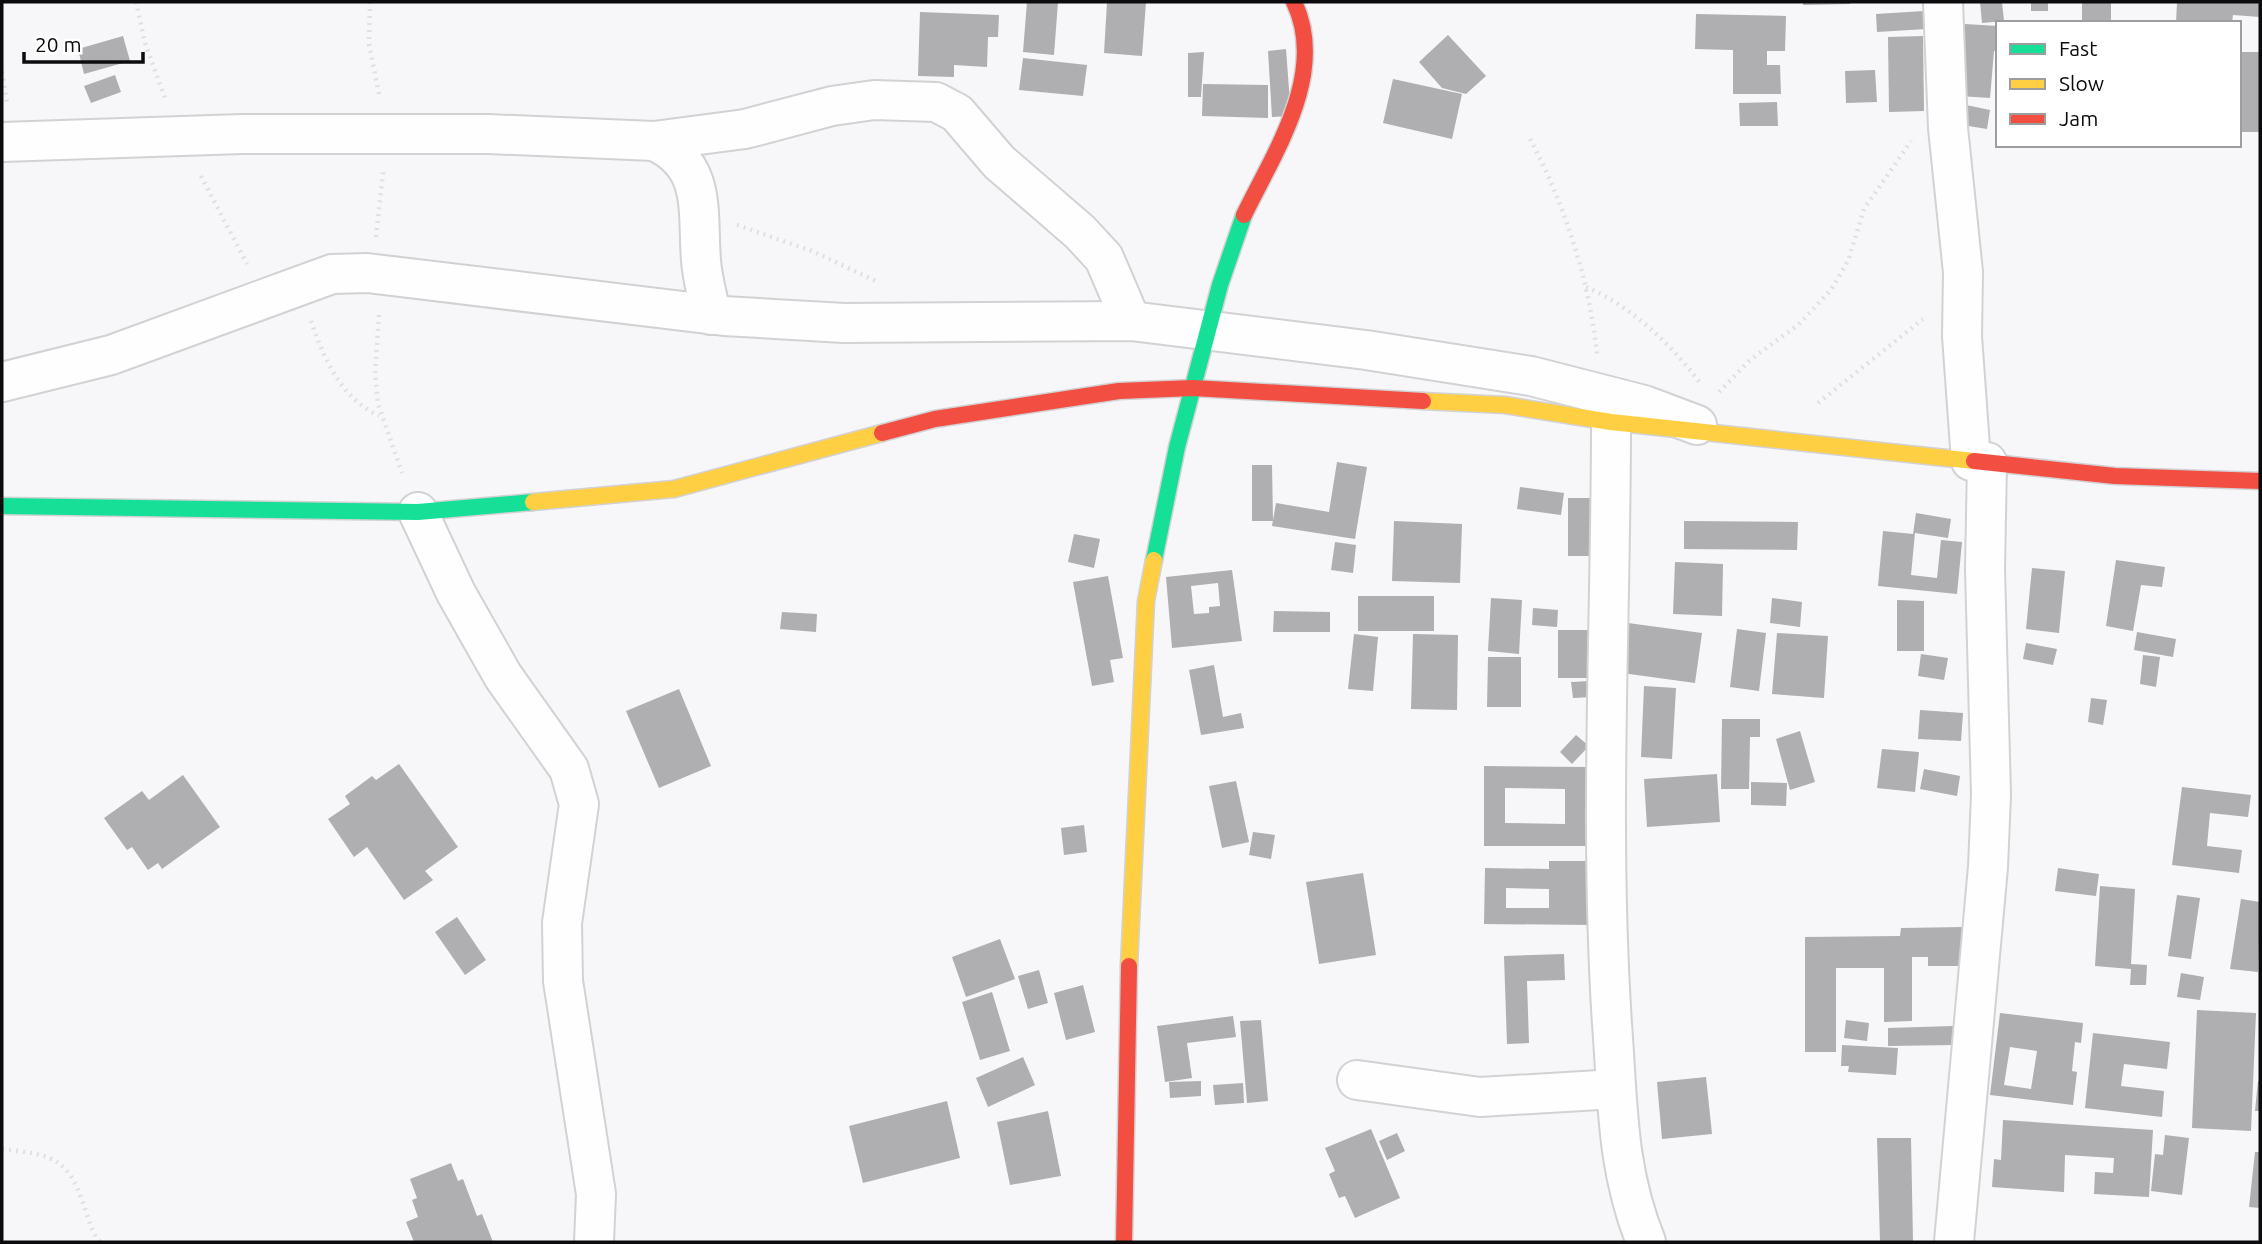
<svg xmlns="http://www.w3.org/2000/svg" width="2262" height="1244" font-family="Ubuntu,sans-serif">
  <style>
    .building { fill: #afaeb0; fill-rule: evenodd }
    .lines { fill: none; stroke-linecap: round; stroke-linejoin: round }
    .street-casing { stroke: #d2d2d4; stroke-width: 42 }
    .fast-casing { stroke: #d2d2d4; stroke-width: 19 }
    .slow-casing { stroke: #d2d2d4; stroke-width: 19 }
    .jam-casing { stroke: #d2d2d4; stroke-width: 19 }
    .path { stroke: #e0e0e1; stroke-width: 4.5; stroke-dasharray: 2 5; stroke-linecap: butt }
    .street { stroke: #fefefe; stroke-width: 38 }
    .fast { stroke: #16e098; stroke-width: 16 }
    .slow { stroke: #ffcf43; stroke-width: 16 }
    .jam { stroke: #f24e42; stroke-width: 16 }
  </style>
  <rect width="100%" height="100%" fill="#f7f6f9"/>
  <g class="building">
    <path d="M1027 2H1058L1054 55 1023 52Z"/>
    <path d="M1107 2H1146L1142 56 1104 53Z"/>
    <path d="M1803 2H1850V4L1803 5Z"/>
    <path d="M1980 2H2002L2004 21 1982 23Z"/>
    <rect x="2031" y="2" width="17" height="9"/>
    <path d="M2082 2H2111V21L2082 22Z"/>
    <path d="M2177 2 2260 3V17L2233 15 2232 23H2176Z"/>
    <path d="M1924 11 1926 29 1877 32 1876 14Z"/>
    <path d="M920 12 999 15 998 37H988L987 67 954 65V77L918 76Z"/>
    <path d="M1696 14 1786 16 1785 51H1767V65H1780L1781 94H1733V50L1695 49Z"/>
    <path d="M1965 24 1998 26V51H1994L1990 98 1959 96Z"/>
    <path d="M1448 35 1486 76 1466 94 1442 88 1419 62Z"/>
    <path d="M123 36 130 61 84 74 78 49Z"/>
    <path d="M1923 36 1924 111 1889 112 1888 37Z"/>
    <path d="M1286 49 1291 116 1272 117 1268 51Z"/>
    <path d="M1204 52 1201 97H1188V53Z"/>
    <rect x="2239" y="52" width="21" height="80"/>
    <path d="M1023 58 1087 65 1083 96 1019 90Z"/>
    <path d="M1875 70 1877 102 1846 103 1845 71Z"/>
    <path d="M115 75 121 92 91 103 84 86Z"/>
    <path d="M1393 79 1462 94 1452 139 1383 123Z"/>
    <path d="M1203 84 1268 85V118L1202 116Z"/>
    <path d="M1777 102 1778 126H1740L1739 103Z"/>
    <path d="M1966 105 1990 110 1987 129 1962 125Z"/>
    <path d="M1337 462 1367 467 1355 539 1272 526 1276 503 1329 512Z"/>
    <path d="M1252 465H1272L1273 521H1252Z"/>
    <path d="M1520 487 1564 493 1561 515 1517 509Z"/>
    <rect x="1568" y="498" width="22" height="58"/>
    <path d="M1916 513 1951 519 1948 538 1915 533 1911 575 1937 578 1941 540 1962 542 1957 594 1878 586 1883 531 1913 534Z"/>
    <path d="M1394 521 1462 524 1460 583 1392 581Z"/>
    <path d="M1684 521 1798 522 1797 550 1684 549Z"/>
    <path d="M1074 534 1100 539 1094 568 1068 562Z"/>
    <path d="M1335 542 1356 545 1353 573 1331 570Z"/>
    <path d="M2116 560 2165 567 2162 587 2141 585 2133 631 2106 626Z"/>
    <path d="M1675 562 1723 564 1722 616 1673 614Z"/>
    <path d="M2032 568 2065 571 2059 633 2026 629Z"/>
    <path d="M1232 570 1242 641 1172 648 1166 577ZM1218 583 1220 606 1209 607V613L1194 614 1191 586Z"/>
    <path d="M1108 576 1123 658 1110 660 1114 682 1092 686 1073 582Z"/>
    <rect x="1358" y="596" width="76" height="35"/>
    <path d="M1491 598 1522 600 1519 654 1488 651Z"/>
    <path d="M1772 598 1802 602 1800 627 1770 623Z"/>
    <path d="M1897 600 1924 601V651H1897Z"/>
    <path d="M1533 608 1558 610 1557 627 1532 625Z"/>
    <path d="M1274 611 1330 612V632H1273Z"/>
    <path d="M782 612 817 614 816 632 780 629Z"/>
    <path d="M1628 623 1702 633 1695 683 1622 673Z"/>
    <path d="M1737 629 1766 633 1759 691 1730 687Z"/>
    <rect x="1558" y="630" width="34" height="48"/>
    <path d="M2137 632 2176 639 2173 657 2134 650Z"/>
    <path d="M1777 633 1828 636 1824 698 1772 694Z"/>
    <path d="M1354 634 1378 637 1373 691 1348 689Z"/>
    <path d="M1413 634 1458 635 1457 710 1411 709Z"/>
    <path d="M2026 643 2057 649 2053 665 2023 659Z"/>
    <path d="M1921 654 1948 658 1944 680 1918 676Z"/>
    <path d="M2143 655 2160 657 2156 687 2140 684Z"/>
    <path d="M1488 657H1521V707H1487Z"/>
    <path d="M1214 665 1223 717 1241 713 1244 728 1201 735 1189 670Z"/>
    <path d="M1591 681 1592 697 1573 698 1571 682Z"/>
    <path d="M1644 686 1676 688 1672 759 1641 757Z"/>
    <path d="M679 689 711 766 659 788 626 711Z"/>
    <path d="M2091 698 2107 700 2103 725 2088 722Z"/>
    <path d="M1920 710 1963 713 1961 741 1918 739Z"/>
    <path d="M1722 719H1760V737H1750L1749 789H1721Z"/>
    <path d="M1800 731 1815 782 1790 790 1776 739Z"/>
    <path d="M1576 735 1589 746 1572 764 1560 752Z"/>
    <path d="M1882 749 1919 752 1915 792 1877 788Z"/>
    <path d="M399 764 458 847 425 871 433 880 404 900 367 847 354 857 328 819 350 804 345 796 372 776 376 780Z"/>
    <path d="M1484 766 1587 767V846H1484ZM1505 788 1565 789V824L1505 823Z"/>
    <path d="M1924 769 1960 776 1957 796 1920 789Z"/>
    <path d="M1717 774 1720 822 1647 827 1644 779Z"/>
    <path d="M183 775 220 827 162 869 158 863 148 870 132 847 127 850 104 818 142 791 149 800Z"/>
    <path d="M1236 781 1249 842 1222 848 1209 786Z"/>
    <path d="M1751 782 1787 783 1786 806 1751 805Z"/>
    <path d="M2182 787 2251 795 2248 817 2210 813 2207 846 2242 850 2239 873 2172 865Z"/>
    <path d="M1084 825 1087 852 1064 855 1061 828Z"/>
    <path d="M1253 832 1275 835 1271 859 1249 855Z"/>
    <path d="M1549 861H1591V925L1484 924 1485 868 1549 869ZM1506 888 1549 889V908H1506Z"/>
    <path d="M2058 868 2099 874 2096 896 2055 891Z"/>
    <path d="M1363 873 1376 955 1319 964 1306 882Z"/>
    <path d="M2100 886 2135 889 2131 964 2147 965 2146 985H2130L2131 969 2095 966Z"/>
    <path d="M2177 895 2200 898 2191 959 2168 956Z"/>
    <path d="M2241 899 2260 902 2258 972 2230 969Z"/>
    <path d="M457 917 486 960 465 975 435 932Z"/>
    <path d="M1964 927V966H1928V957H1912V1021L1884 1022V968H1836V1052H1805V937L1900 936 1901 928Z"/>
    <path d="M1000 939 1015 979 966 997 952 957Z"/>
    <path d="M1564 954 1565 980 1527 981 1529 1043 1507 1044 1504 956Z"/>
    <path d="M1039 970 1048 1003 1028 1009 1018 976Z"/>
    <path d="M2181 973 2204 977 2200 1000 2177 997Z"/>
    <path d="M1083 985 1095 1032 1066 1040 1054 993Z"/>
    <path d="M992 992 1010 1051 980 1060 962 1002Z"/>
    <path d="M2197 1010 2256 1013 2251 1131 2192 1128Z"/>
    <path d="M2000 1013 2083 1023 2081 1043 2075 1042 2072 1071 2077 1072 2073 1105 1990 1095ZM2010 1047 2037 1051 2031 1089 2004 1085Z"/>
    <path d="M1233 1016 1236 1037 1187 1043 1192 1078 1165 1082 1157 1026Z"/>
    <path d="M1261 1020 1268 1101 1247 1103 1240 1021Z"/>
    <path d="M1846 1020 1869 1023 1867 1041 1844 1038Z"/>
    <path d="M1953 1026V1045L1888 1046V1028Z"/>
    <path d="M2093 1033 2170 1042 2167 1069 2124 1064 2121 1086 2164 1091 2162 1117 2085 1108Z"/>
    <path d="M1842 1045 1898 1048 1896 1075 1848 1072 1849 1066H1841Z"/>
    <path d="M1023 1057 1035 1085 988 1107 976 1078Z"/>
    <path d="M1706 1077 1712 1134 1662 1139 1657 1082Z"/>
    <path d="M1201 1081V1096L1170 1098 1169 1082Z"/>
    <path d="M2258 1081H2260V1111H2255Z"/>
    <path d="M1243 1083 1244 1103 1215 1105 1213 1085Z"/>
    <path d="M947 1101 960 1158 863 1183 849 1126Z"/>
    <path d="M1048 1111 1061 1176 1010 1185 997 1122Z"/>
    <path d="M2003 1120 2153 1130 2149 1197 2094 1194 2095 1172 2113 1173 2114 1158 2065 1155 2064 1192 1992 1187 1994 1159 2001 1160Z"/>
    <path d="M1371 1129 1400 1198 1355 1218 1345 1196 1339 1198 1329 1174 1335 1171 1325 1148Z"/>
    <path d="M1397 1133 1405 1151 1387 1160 1379 1141Z"/>
    <path d="M2165 1135 2189 1138 2182 1195 2151 1191 2155 1154 2163 1155Z"/>
    <path d="M1877 1138H1911L1913 1242H1880Z"/>
    <path d="M2255 1152H2260V1208L2249 1207Z"/>
    <path d="M451 1163 458 1181 463 1179 477 1216 482 1214 493 1242H414L406 1222 418 1217 412 1200 417 1198 410 1179Z"/>
  </g>
  <g class="lines">
    <g class="street-casing">
      <g id="street">
        <path d="M1943 2 1948 128 1963 272 1962 336 1971 461"/>
        <path d="M654 141 745 129 832 106 874 100 936 102 957 113 999 162 1080 232 1104 258 1131 321"/>
        <path d="M2 142 242 134H488L654 141C708 165 697 212 701 260 702 278 708 297 711 315"/>
        <path d="M2 382 111 355 332 274 367 273 724 316 844 323 1131 321 1366 350 1531 376 1644 405 1697 425"/>
        <path d="M1611 422C1611 623 1599 823 1612 1024 1618 1102 1616 1168 1646 1242"/>
        <path d="M418 512 456 593 503 676 569 769 579 804 562 923 563 981 596 1194 594 1242"/>
        <path d="M1357 1080 1480 1097 1616 1089"/>
        <path d="M1954 1242 1988 867 1991 795 1985 569 1987 462"/>
      </g>
    </g>
    <g class="fast-casing">
      <g id="fast">
        <path d="M2 506 418 512 533 502"/>
        <path d="M1154 560 1177 447 1220 285 1244 215"/>
      </g>
    </g>
    <g class="slow-casing">
      <g id="slow">
        <path d="M1423 401 1505 405 1611 422 1974 461"/>
        <path d="M533 502 674 489 882 433"/>
        <path d="M1129 966 1146 601 1154 560"/>
      </g>
    </g>
    <g class="jam-casing">
      <g id="jam">
        <path d="M1244 215C1275 151 1328 73 1294 2"/>
        <path d="M882 433 935 419 1119 391 1193 388 1423 401"/>
        <path d="M1974 461 2115 476 2260 481"/>
        <path d="M1124 1242 1129 966"/>
      </g>
    </g>
    <g class="path">
      <path d="M136 2 145 43 165 98"/>
      <path d="M370 2 369 44 379 94"/>
      <path d="M2 72 7 103"/>
      <path d="M1530 139C1565 205 1589 280 1597 354"/>
      <path d="M201 176 247 264"/>
      <path d="M737 225 812 251 878 282"/>
      <path d="M376 237 383 172"/>
      <path d="M1586 287C1631 306 1671 344 1701 384"/>
      <path d="M379 315 375 374 378 404 402 473"/>
      <path d="M311 321C324 359 341 398 379 416"/>
      <path d="M1719 392 1750 360 1798 325 1831 290 1848 261 1864 209 1911 141"/>
      <path d="M1818 403 1923 319"/>
      <path d="M2 1149C54 1155 69 1157 86 1212 90 1223 92 1233 100 1242"/>
    </g>
    <use href="#street" class="street"/>
    <use href="#fast" class="fast"/>
    <use href="#slow" class="slow"/>
    <use href="#jam" class="jam"/>
  </g>
  <rect width="2262" height="1244" fill="none" stroke="#0c0b0d" stroke-width="7"/>
  <rect x="1996" y="21" width="245" height="126" fill="#ffffff" stroke="#9e9d9e" stroke-width="2"/>
  <rect x="2010" y="44" width="35" height="10" fill="#16e098" stroke="#9e9d9e" stroke-width="2"/>
  <text x="2059" y="56" font-size="21" fill="#0c0b0d">Fast</text>
  <rect x="2010" y="79" width="35" height="10" fill="#ffcf43" stroke="#9e9d9e" stroke-width="2"/>
  <text x="2059" y="91" font-size="21" fill="#0c0b0d">Slow</text>
  <rect x="2010" y="114" width="35" height="10" fill="#f24e42" stroke="#9e9d9e" stroke-width="2"/>
  <text x="2059" y="126" font-size="21" fill="#0c0b0d">Jam</text>
  <path d="M24 52v10h119v-10" fill="none" stroke="#0c0b0d" stroke-width="3.5"/>
  <text x="35" y="52" font-size="21" fill="#0c0b0d" stroke="#ffffff" stroke-width="5" paint-order="stroke">20 m</text>
</svg>
